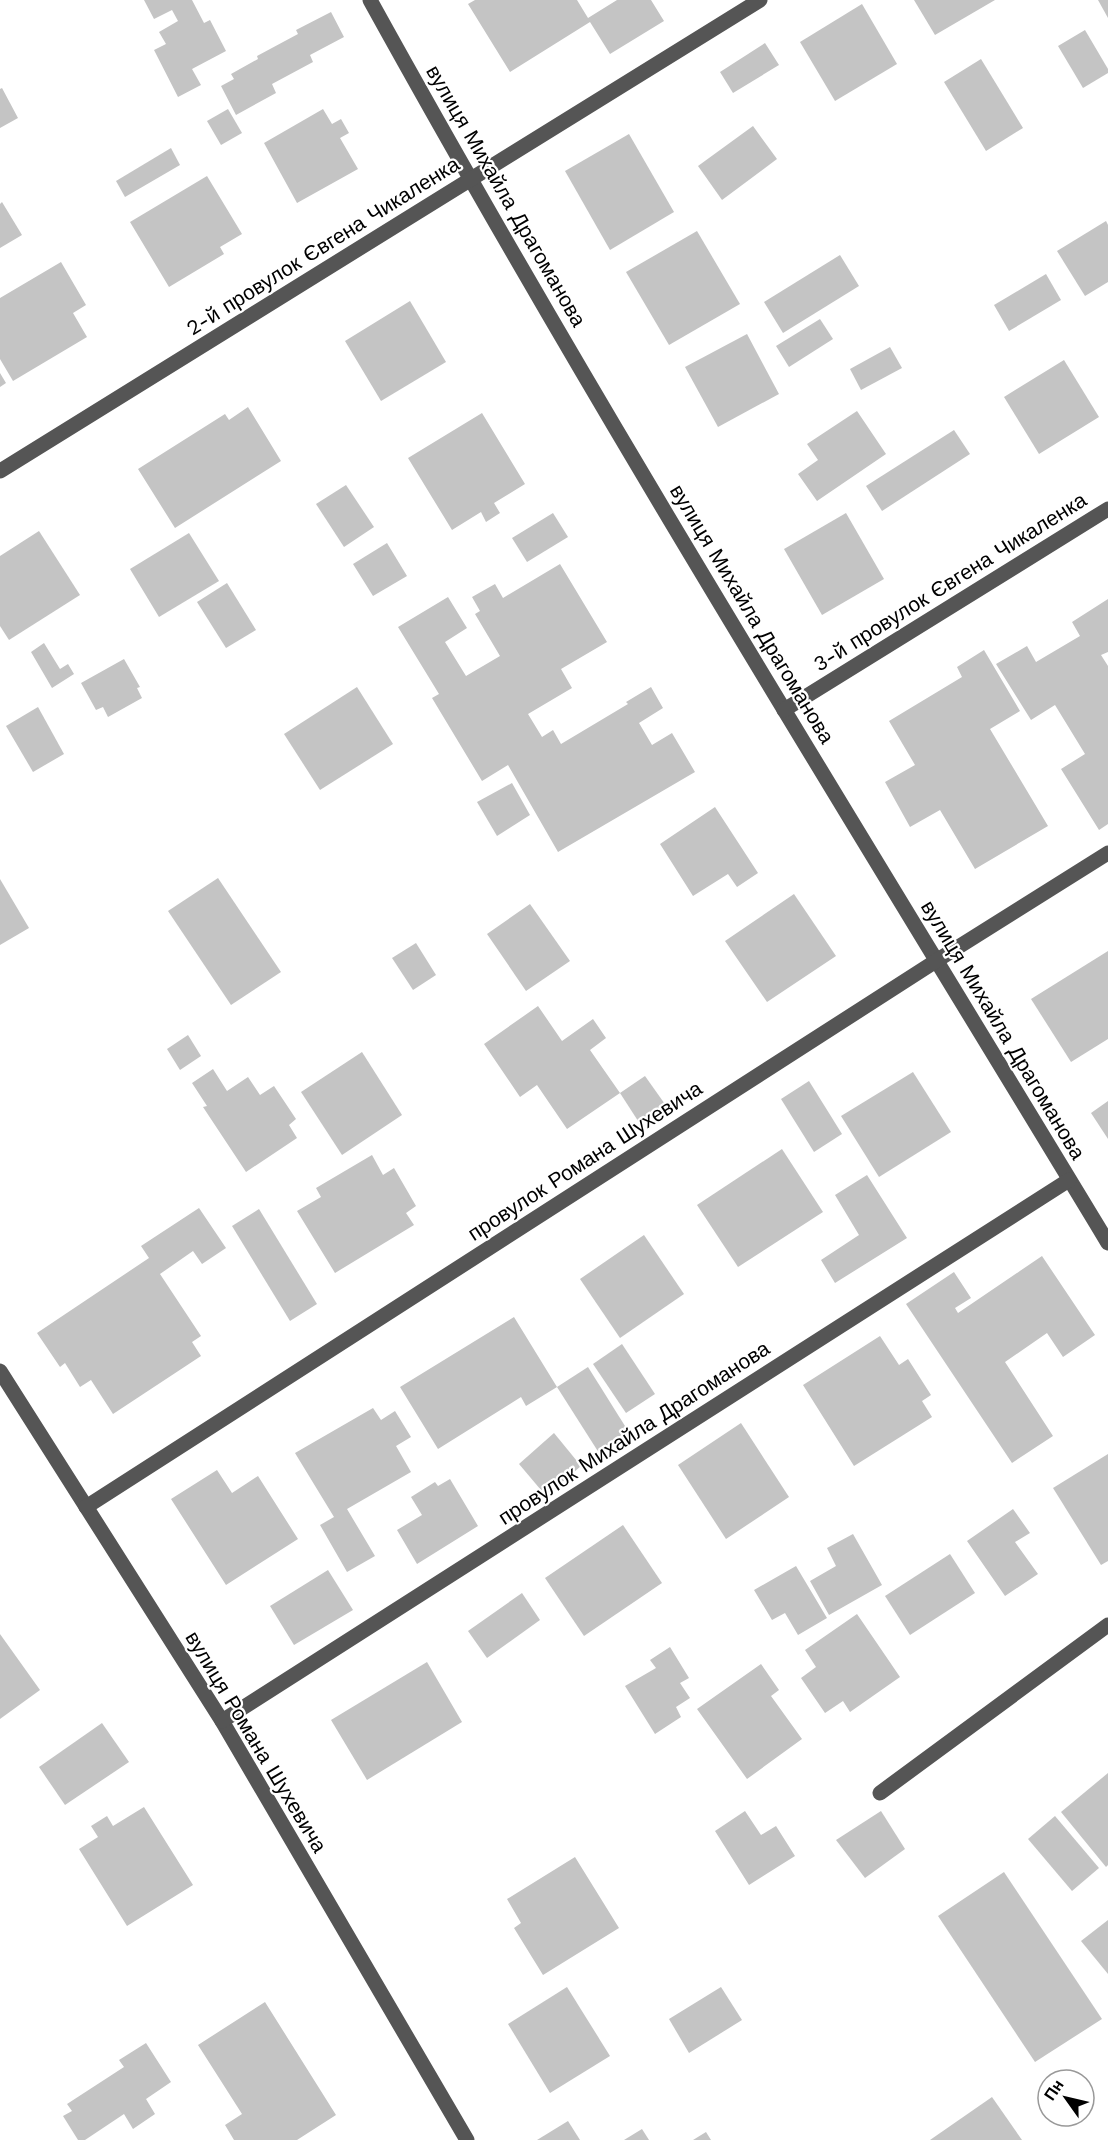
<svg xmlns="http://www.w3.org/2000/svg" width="1108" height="2140" font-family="'Work Sans',sans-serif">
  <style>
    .building { fill: #c4c4c4 }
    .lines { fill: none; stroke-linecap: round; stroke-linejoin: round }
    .minor { stroke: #555; stroke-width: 15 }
    .labels { text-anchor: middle; stroke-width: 4.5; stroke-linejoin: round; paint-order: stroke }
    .street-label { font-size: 21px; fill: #000; stroke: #fff }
  </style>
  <rect width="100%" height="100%" fill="#fff"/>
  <g class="building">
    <path d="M144 0H192L204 23 210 20 226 51 192 69 201 85 178 97 154 50 166 44 159 32 178 21 172 10 154 19Z"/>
    <path d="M475 0H577L588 18 617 0H651L664 21 610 54 590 22 510 72 468 4Z"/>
    <path d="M914 0H995L935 35Z"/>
    <path d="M1098 0H1108V18Z"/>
    <path d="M862 4 897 64 835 101 800 42Z"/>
    <path d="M331 12 344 37 310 55 313 62 272 84 276 93 236 115 221 86 234 79 231 74 258 59 257 56 298 34 296 30Z"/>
    <path d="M1085 30 1108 69V73L1083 88 1058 46Z"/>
    <path d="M765 43 779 65 733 93 720 72Z"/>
    <path d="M981 59 1023 128 986 151 944 82Z"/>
    <path d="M2 88 18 118 0 128V89Z"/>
    <path d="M228 109 242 133 221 145 207 121Z"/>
    <path d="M323 109 332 124 341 119 349 133 340 138 358 169 297 203 264 143Z"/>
    <path d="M753 126 777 159 722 200 698 166Z"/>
    <path d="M629 134 674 212 610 250 565 171Z"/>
    <path d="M171 148 180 165 125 197 116 181Z"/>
    <path d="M207 176 242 234 220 247 224 254 169 287 130 222Z"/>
    <path d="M2 202 22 235 0 248V204Z"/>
    <path d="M1106 221 1108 225V282L1085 296 1057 251Z"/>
    <path d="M697 231 740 304 669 345 626 272Z"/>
    <path d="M840 255 859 286 783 333 764 302Z"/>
    <path d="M61 262 86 305 73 313 87 337 13 381 0 359V298Z"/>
    <path d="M1046 274 1061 300 1009 331 994 305Z"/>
    <path d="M410 301 446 362 381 401 345 341Z"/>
    <path d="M820 319 833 339 789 367 776 346Z"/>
    <path d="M747 334 779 394 718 427 685 367Z"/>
    <path d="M890 347 902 368 861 390 850 369Z"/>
    <path d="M1064 360 1099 417 1039 454 1004 397Z"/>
    <path d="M0 373 6 383 0 387Z"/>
    <path d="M248 407 281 461 175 528 138 469 225 414 229 420Z"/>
    <path d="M857 411 886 454 817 501 798 474 818 460 807 444Z"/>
    <path d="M482 413 525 484 494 503 500 513 486 522 481 512 452 530 408 458Z"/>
    <path d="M954 430 970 454 882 511 866 486Z"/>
    <path d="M346 485 374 527 344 547 316 504Z"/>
    <path d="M553 513 568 537 527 562 512 538Z"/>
    <path d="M846 513 884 579 822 615 784 549Z"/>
    <path d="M39 531 80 595 9 640 0 626V556Z"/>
    <path d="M189 533 219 581 159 617 130 569Z"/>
    <path d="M387 543 407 576 373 596 353 564Z"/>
    <path d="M560 564 607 642 561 669 572 688 528 714 542 737 553 730 561 744 628 704 626 702 651 687 663 708 639 723 652 745 672 733 695 772 558 852 508 765 482 781 432 698 439 694 398 627 448 597 467 628 445 642 466 676 500 656 475 614 480 611 472 597 495 584 503 598Z"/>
    <path d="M227 583 256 630 226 648 197 602Z"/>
    <path d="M1108 599V652L1101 655 1108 666V824L1099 830 1061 769 1085 754 1055 705 1031 720 996 664 1027 646 1036 662 1080 636 1072 622Z"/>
    <path d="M44 643 60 669 68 664 74 674 52 688 31 652Z"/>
    <path d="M984 650 1020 711 990 729 1048 826 975 869 940 810 910 827 885 782 915 765 889 721 962 677 957 667Z"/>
    <path d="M124 659 140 687 137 688 142 698 108 717 103 707 96 710 81 683Z"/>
    <path d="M357 687 393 744 320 790 284 734Z"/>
    <path d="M38 707 64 754 33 772 6 726Z"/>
    <path d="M512 783 530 815 497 836 477 802Z"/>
    <path d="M715 807 758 873 737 887 728 874 693 896 660 844Z"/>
    <path d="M218 878 281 972 231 1005 168 911Z"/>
    <path d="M0 879 29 928 0 945Z"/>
    <path d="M794 894 836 956 767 1002 725 941Z"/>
    <path d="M530 904 570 961 526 991 487 934Z"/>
    <path d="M416 943 436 975 413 990 392 958Z"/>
    <path d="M1108 951V1039L1071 1062 1031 999Z"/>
    <path d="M538 1006 562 1041 593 1019 606 1038 590 1050 620 1093 567 1129 537 1085 520 1097 484 1044Z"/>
    <path d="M188 1035 201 1056 180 1070 167 1049Z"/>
    <path d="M362 1052 402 1115 342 1155 301 1092Z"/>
    <path d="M213 1069 227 1091 248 1077 260 1095 274 1086 296 1119 289 1125 297 1138 246 1172 203 1107 207 1106 192 1083Z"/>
    <path d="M913 1072 951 1132 879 1177 841 1116Z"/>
    <path d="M645 1076 667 1107 640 1124 620 1093Z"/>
    <path d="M809 1081 842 1134 814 1152 781 1099Z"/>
    <path d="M1108 1101V1139L1091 1113Z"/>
    <path d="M782 1149 823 1212 738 1267 697 1205Z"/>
    <path d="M372 1155 383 1175 394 1168 416 1206 406 1213 414 1225 335 1273 297 1211 321 1197 316 1188Z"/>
    <path d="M867 1175 907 1238 835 1283 821 1260 859 1235 835 1195Z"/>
    <path d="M199 1208 226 1248 202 1264 193 1251 160 1274 201 1336 192 1342 201 1356 113 1414 91 1380 80 1387 65 1363 60 1367 37 1333 149 1258 141 1246Z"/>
    <path d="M259 1209 317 1304 290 1321 232 1226Z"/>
    <path d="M644 1235 684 1294 620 1338 580 1279Z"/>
    <path d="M1042 1256 1095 1335 1063 1357 1047 1333 1005 1362 1053 1436 1012 1463 906 1304 954 1272 971 1298 955 1308 958 1313Z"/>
    <path d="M514 1317 557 1387 526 1406 521 1397 438 1449 400 1387Z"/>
    <path d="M880 1336 899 1365 908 1359 931 1395 922 1401 932 1417 854 1466 803 1385Z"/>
    <path d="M622 1344 655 1394 626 1413 593 1364Z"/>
    <path d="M588 1367 630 1434 599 1453 557 1387Z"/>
    <path d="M373 1408 381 1420 395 1411 411 1437 396 1446 411 1472 347 1509 375 1556 347 1572 320 1525 334 1517 295 1453Z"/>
    <path d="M741 1423 789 1497 726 1539 678 1465Z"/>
    <path d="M554 1433 581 1466 546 1496 519 1464Z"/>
    <path d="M1108 1454V1561L1101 1565 1053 1488Z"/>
    <path d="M217 1470 232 1493 258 1476 298 1539 226 1585 171 1499Z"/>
    <path d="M450 1479 478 1526 417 1564 397 1530 422 1515 411 1497 435 1482 438 1486Z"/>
    <path d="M1013 1509 1030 1533 1015 1542 1038 1574 1005 1596 967 1541Z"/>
    <path d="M623 1525 662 1583 584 1636 545 1578Z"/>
    <path d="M853 1534 882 1585 829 1615 810 1581 836 1566 827 1548Z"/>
    <path d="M950 1554 975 1593 910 1635 885 1596Z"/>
    <path d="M796 1566 827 1618 798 1635 785 1613 772 1620 754 1590Z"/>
    <path d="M328 1570 353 1610 294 1645 270 1606Z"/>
    <path d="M522 1593 540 1620 487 1658 468 1631Z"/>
    <path d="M857 1614 900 1677 850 1712 843 1701 825 1713 801 1678 816 1667 805 1650Z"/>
    <path d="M0 1634 40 1690 0 1719Z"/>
    <path d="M670 1647 689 1678 680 1683 690 1698 676 1707 681 1717 655 1734 625 1686 656 1668 650 1660Z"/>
    <path d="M427 1662 462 1722 367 1780 331 1720Z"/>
    <path d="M761 1664 779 1690 771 1696 802 1739 747 1779 697 1709Z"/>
    <path d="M102 1723 129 1762 65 1805 39 1767Z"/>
    <path d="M1108 1773V1865L1106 1867 1061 1812Z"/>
    <path d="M144 1807 193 1885 127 1926 79 1849 98 1837 91 1826 107 1816 113 1826Z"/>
    <path d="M745 1811 761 1835 776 1826 795 1856 749 1885 715 1831Z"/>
    <path d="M881 1811 905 1849 865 1878 836 1840Z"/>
    <path d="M1055 1816 1099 1868 1072 1891 1028 1839Z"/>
    <path d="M575 1857 619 1928 543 1975 514 1928 521 1923 507 1899Z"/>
    <path d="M1004 1872 1102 2019 1035 2062 938 1916Z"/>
    <path d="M1108 1920V1974L1081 1941Z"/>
    <path d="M567 1987 610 2056 550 2093 508 2024Z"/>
    <path d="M721 1987 742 2020 689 2053 669 2019Z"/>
    <path d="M265 2002 336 2115 297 2140H234L225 2125 242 2114 198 2045Z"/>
    <path d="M146 2043 171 2082 146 2099 155 2114 133 2129 124 2114 85 2140H78L63 2116 72 2111 67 2104 124 2067 119 2060Z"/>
    <path d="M992 2097 1022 2140H930Z"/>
    <path d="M568 2121 580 2140H537Z"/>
    <path d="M642 2129 649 2140H624Z"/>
    <path d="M706 2132 711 2140H693Z"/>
  </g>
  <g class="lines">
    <g class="minor">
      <path d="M370 0C603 422 859 831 1108 1243"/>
      <path d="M0 471 760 0"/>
      <path d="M784 710 1108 509"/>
      <path d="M0 1371 222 1721 467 2140"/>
      <path d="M86 1507 936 961 1108 853"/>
      <path d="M222 1721 1069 1180"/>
      <path d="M880 1793 1108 1625"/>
    </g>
  </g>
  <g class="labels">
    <g class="street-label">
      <text transform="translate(506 196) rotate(60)" y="7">вулиця Михайла Драгоманова</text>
      <text transform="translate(323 246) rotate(-32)" y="7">2-й провулок Євгена Чикаленка</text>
      <text transform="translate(950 582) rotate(-32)" y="7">3-й провулок Євгена Чикаленка</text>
      <text transform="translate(752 614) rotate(59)" y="7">вулиця Михайла Драгоманова</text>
      <text transform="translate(1003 1030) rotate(59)" y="7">вулиця Михайла Драгоманова</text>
      <text transform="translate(585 1161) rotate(-33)" y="7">провулок Романа Шухевича</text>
      <text transform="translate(634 1433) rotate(-33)" y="7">провулок Михайла Драгоманова</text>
      <text transform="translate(256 1742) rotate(59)" y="7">вулиця Романа Шухевича</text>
    </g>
  </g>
  <g transform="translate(1066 2098) rotate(304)"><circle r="28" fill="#ffffff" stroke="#999999" stroke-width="1.5"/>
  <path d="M0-4.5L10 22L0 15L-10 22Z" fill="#000000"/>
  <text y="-9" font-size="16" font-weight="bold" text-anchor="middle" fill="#000000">Пн</text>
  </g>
</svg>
